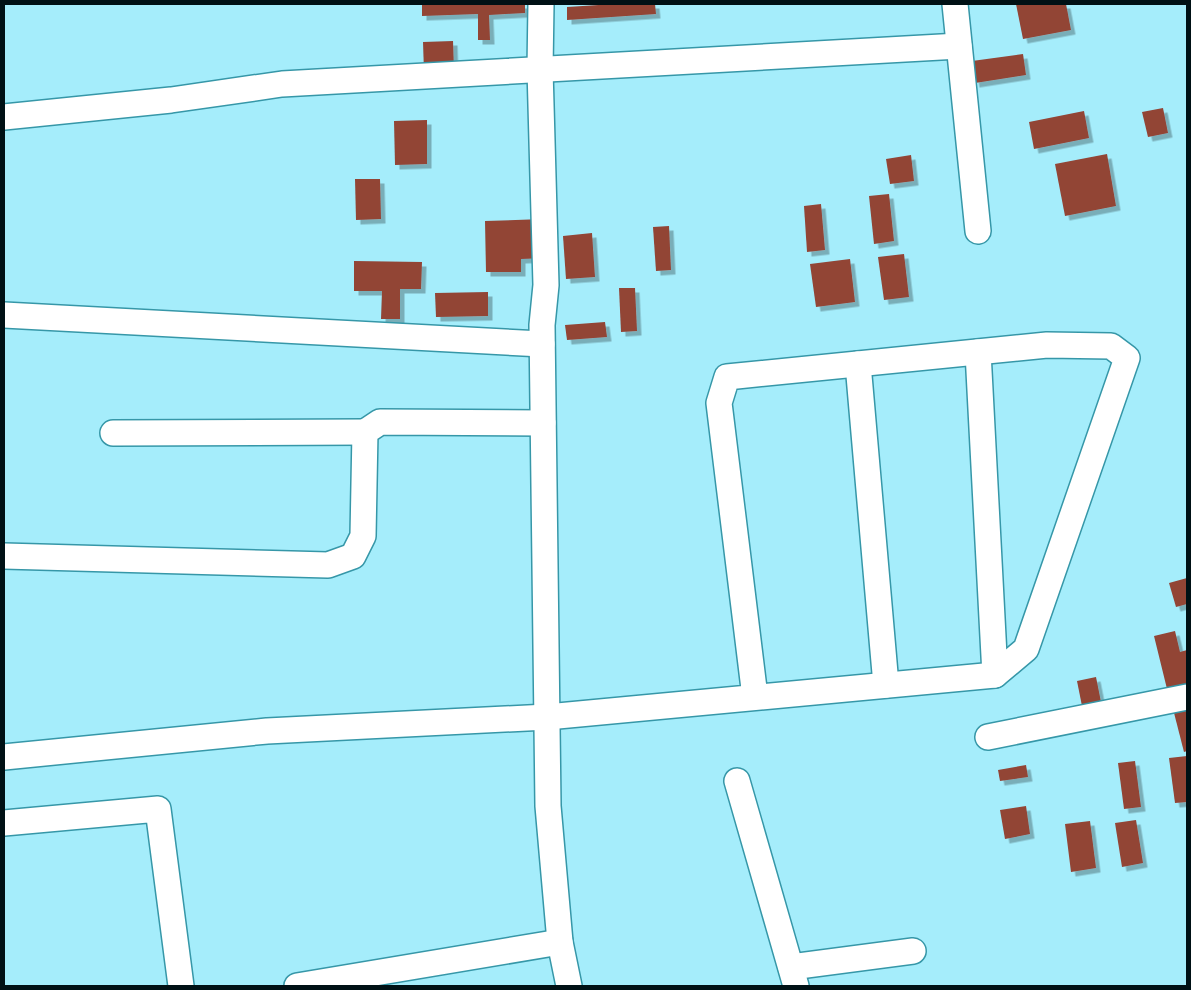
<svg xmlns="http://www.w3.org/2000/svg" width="1191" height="990" font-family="Literata,serif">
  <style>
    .building { fill: #924436; filter: url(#shadow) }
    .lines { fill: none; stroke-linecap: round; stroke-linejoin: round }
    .street-casing { stroke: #3697a8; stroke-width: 28 }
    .street { stroke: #fff; stroke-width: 25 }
  </style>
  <defs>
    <filter id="shadow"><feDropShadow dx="4.5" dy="4.5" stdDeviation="0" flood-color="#0004"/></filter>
  </defs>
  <rect width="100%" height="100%" fill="#a5edfb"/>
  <g class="building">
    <path d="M525 4V13L489 15 490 40H478V14L422 16V5Z"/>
    <path d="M614 4H655L656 14 567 20V7Z"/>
    <path d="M1016 4H1066L1071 30 1023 39Z"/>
    <path d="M453 41 454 71 424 72 423 42Z"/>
    <path d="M1023 54 1026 75 975 83 972 61Z"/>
    <path d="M1163 108 1168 133 1148 137 1142 112Z"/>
    <path d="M1084 111 1089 138 1034 149 1029 122Z"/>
    <path d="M427 120V164L395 165 394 121Z"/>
    <path d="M1107 154 1116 206 1065 216 1055 164Z"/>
    <path d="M911 155 914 181 890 184 886 159Z"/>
    <path d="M355 179H380L381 219 356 220Z"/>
    <path d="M889 194 894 241 874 244 869 196Z"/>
    <path d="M821 204 825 250 807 252 804 206Z"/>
    <path d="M543 219 545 258 521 259V272H486L485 221Z"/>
    <path d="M669 226 671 270 656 271 653 227Z"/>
    <path d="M592 233 595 277 566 279 563 236Z"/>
    <path d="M904 254 909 297 884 300 878 257Z"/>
    <path d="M850 259 855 302 816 307 810 264Z"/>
    <path d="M354 261 422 262 421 289H400V319H381L382 291H354Z"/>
    <path d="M619 288H635L637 331 621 332Z"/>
    <path d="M488 292V316L436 317 435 293Z"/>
    <path d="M605 322 607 337 567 340 565 325Z"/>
    <path d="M1187 578V604L1176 607 1169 583Z"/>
    <path d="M1175 631 1180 652 1187 650V688L1168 693 1154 636Z"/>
    <path d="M1096 677 1101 702 1082 706 1077 681Z"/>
    <path d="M1187 701V751L1184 752 1172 705Z"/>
    <path d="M1187 756V802L1175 803 1169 758Z"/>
    <path d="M1135 761 1141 807 1124 809 1118 763Z"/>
    <path d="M1026 765 1028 777 1000 781 998 770Z"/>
    <path d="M1026 806 1030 834 1005 839 1000 810Z"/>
    <path d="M1136 820 1143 863 1122 867 1115 823Z"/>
    <path d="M1090 821 1096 868 1071 872 1065 824Z"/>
  </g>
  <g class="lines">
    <g class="street-casing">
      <g id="street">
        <path d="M541 4 540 69 546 285 542 325 548 806 560 942 569 986"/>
        <path d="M955 4 978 231"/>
        <path d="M4 117 171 100 282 84 959 46"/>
        <path d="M4 315 542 344"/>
        <path d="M978 352 995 675"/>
        <path d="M858 364 886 685"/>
        <path d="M113 433 365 432"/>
        <path d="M4 556 328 565 353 556 363 536 365 432 380 422 543 423"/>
        <path d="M988 737 1187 697"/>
        <path d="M4 757 267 731 547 717 995 675 1026 649 1127 358 1111 346 1047 345 727 377 719 403 755 697"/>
        <path d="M737 781 796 986"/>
        <path d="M4 823 158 809 181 986"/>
        <path d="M791 967 913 951"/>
        <path d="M297 986 560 942"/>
      </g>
    </g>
    <use href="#street" class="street"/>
  </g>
  <rect width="1191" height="990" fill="none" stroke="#001115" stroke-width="10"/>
</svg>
